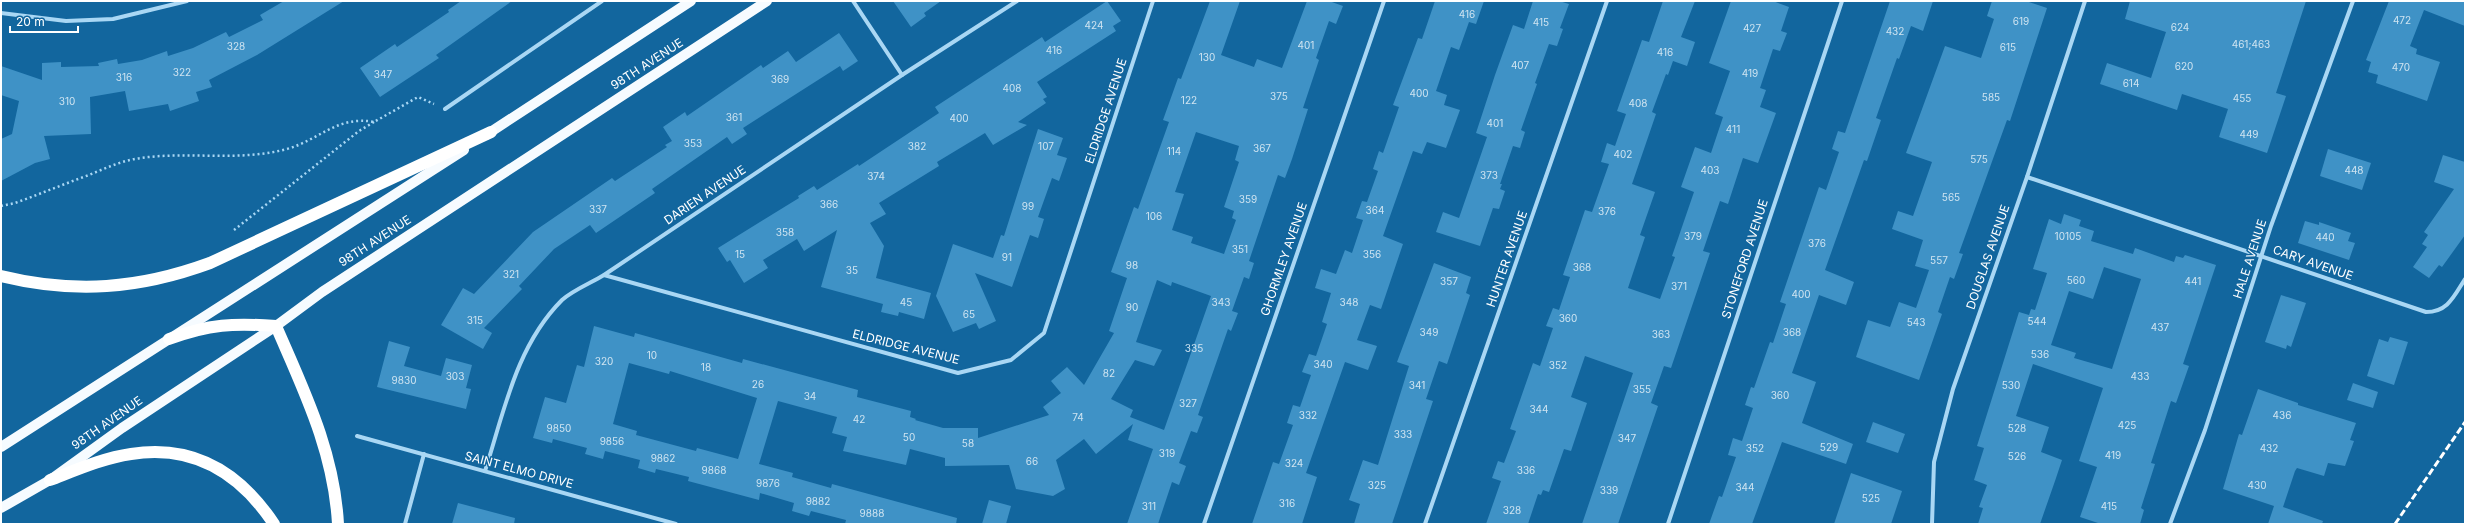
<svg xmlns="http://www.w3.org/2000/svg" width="2466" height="525" font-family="Inter,sans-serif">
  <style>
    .building { fill: #3f92c6; fill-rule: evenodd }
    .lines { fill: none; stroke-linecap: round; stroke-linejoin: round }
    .path { stroke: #a9d7f4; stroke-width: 2.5; stroke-dasharray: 2 3; stroke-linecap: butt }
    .minor { stroke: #a9d7f4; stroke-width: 4 }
    .primary { stroke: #f6fbff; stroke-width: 10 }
    .motorway { stroke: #fff; stroke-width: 12 }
    .rail { stroke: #fff; stroke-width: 3; stroke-dasharray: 7 3; stroke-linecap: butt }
    .labels { text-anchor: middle; stroke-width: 3; stroke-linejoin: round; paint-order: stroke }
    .number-label { font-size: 10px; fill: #cfe4f1 }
    .street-label { font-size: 12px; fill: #fff; stroke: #12669e }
  </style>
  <rect width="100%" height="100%" fill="#12669e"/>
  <g class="building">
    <path d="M284 1H344L257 55 209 80 212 87 196 92 199 101 170 111 168 104 129 111 125 91 90 97 91 134 44 136 50 159 35 163 1 181V139L12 134 19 101 1 95V66L42 80V63L61 62V67L99 66 98 63 117 59 118 64 142 60 167 51 168 56 193 48 226 32 229 37 263 20 260 15Z"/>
    <path d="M461 1H512L436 55 439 58 380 97 360 68 395 44 397 47 449 12 448 10Z"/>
    <path d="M893 1H941L924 13 926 16 911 27Z"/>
    <path d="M1107 1 1121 21 1113 26 1116 31 1037 82 1047 97 1043 99 1046 103 1018 122 1027 125 993 145 985 133 937 162 939 166 879 203 886 214 870 223 884 246 876 278 931 293 924 319 899 312 898 316 881 312 883 304 821 287 837 230 804 251 797 239 763 260 768 268 744 283 730 260 727 262 718 248 799 198 798 196 814 186 817 190 858 164 859 166 939 113 935 107 1042 37 1045 42Z"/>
    <path d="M1210 1H1240L1221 55 1254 67 1257 59 1282 68 1307 1H1329L1343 6 1336 24 1329 21 1316 58 1319 60 1303 108 1308 109 1292 159 1285 178 1278 175 1249 261 1254 263 1249 279 1244 277 1232 311 1238 313 1231 331 1228 329 1198 415 1203 417 1197 433 1191 431 1179 463 1186 466 1179 485 1172 482 1158 524H1127L1153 449 1128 440 1133 424 1096 454 1084 439 1056 460 1065 489 1053 496 1016 489 1009 465 945 466V458L910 449 906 465 843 451 847 437 832 433 837 417 778 401 759 464 793 473 792 477 831 488 832 484 957 518 956 524H845L846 520 811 511 809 516 792 511 794 503 760 493 759 500 688 481 689 477 656 469 655 473 638 468 640 460 605 451 603 459 585 454 587 448 553 439 552 443 533 438 545 397 566 403 577 365 584 367 594 326 634 337 635 333 742 363 743 359 858 390 857 397 911 411 910 417 916 419 915 420 943 428H978V438L1049 415 1043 407 1061 393 1051 381 1067 367 1084 385 1114 333 1109 331 1127 278 1111 272 1134 207 1138 209 1169 122 1163 120 1178 78 1181 79ZM1196 132 1239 146 1235 160 1239 162 1224 207 1234 211 1232 218 1236 220 1224 254 1191 243 1193 237 1172 230 1184 194 1175 192ZM1157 280 1171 286 1172 282 1211 296 1164 430 1130 417 1133 410 1111 399 1135 360 1154 366 1162 350 1136 342ZM629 363 669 374 670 371 757 398 738 459 697 448 696 451 636 435 637 431 613 424Z"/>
    <path d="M1435 1H1484L1476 24 1469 22 1459 50 1451 47 1436 91 1447 95 1444 105 1460 110 1446 148 1427 142 1422 154 1413 151 1383 236 1403 244 1381 309 1370 305 1357 340 1377 346 1368 370 1345 362 1306 473 1317 477 1302 524H1252L1273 462 1279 464 1293 425 1287 423 1293 405 1300 407 1311 375 1302 372 1309 354 1316 356 1327 324 1322 322 1331 293 1315 288 1321 269 1336 274 1345 250 1352 253 1363 220 1356 218 1362 201 1367 202 1378 171 1373 169 1379 151 1383 153 1399 107 1393 105 1418 38 1422 39Z"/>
    <path d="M1533 1H1559L1569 4 1560 28 1563 29 1557 46 1549 44 1535 83 1537 84 1521 130 1525 132 1520 148 1513 146 1500 184H1502L1500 189 1505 191 1499 209 1493 208 1480 246 1436 232 1443 212 1459 218 1487 137 1476 133 1495 75 1513 25 1524 29Z"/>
    <path d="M1663 1H1695L1681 37 1695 42 1687 66 1673 61 1668 75 1666 74 1652 112 1656 114 1632 184 1655 192 1640 235 1645 237 1628 288 1660 299 1675 257 1672 256 1694 192 1681 187 1695 147 1711 153 1723 117 1715 114 1730 71 1709 63 1731 1H1773L1789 7 1781 31 1787 33 1780 51 1773 49 1760 88 1766 90 1760 107 1776 113 1758 163 1743 158 1728 204 1720 201 1703 251 1710 253 1671 368 1664 366 1651 403 1658 406 1618 524H1582L1633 373 1585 356 1571 397 1587 403 1571 451 1564 449 1549 492 1543 490 1541 495 1538 494 1528 524H1486L1501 481 1492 478 1498 461 1504 463 1516 431 1510 429 1533 363 1540 366 1553 328 1546 326 1553 308 1559 310 1570 277 1563 275 1585 210 1592 212 1609 164 1601 162 1607 143 1615 146 1626 114 1617 111 1642 40 1649 42Z"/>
    <path d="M1890 1H1933L1923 31 1911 26 1899 59 1897 58 1876 118 1881 120 1867 161 1864 160 1825 270 1854 282 1846 305 1819 295 1792 373 1816 382 1802 423 1853 444 1846 464 1782 442 1752 524H1709L1719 496 1722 497 1736 457 1728 455 1733 438 1742 441 1753 408 1745 405 1751 387 1754 388 1770 342 1773 343 1786 304 1780 302 1819 187 1826 190 1839 152 1832 149 1838 131 1845 133Z"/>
    <path d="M1992 1H2026L2047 8 2010 121 2007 120 1959 253 1963 254 1954 279 1950 277 1938 312 1942 314 1919 380 1856 357 1868 320 1890 327 1899 302 1916 308 1929 270 1915 266 1923 240 1892 229 1898 211 1913 216 1932 162 1906 153 1945 46 1981 58 1994 19 1987 16Z"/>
    <path d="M2130 1H2306L2276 93 2286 96 2267 153 2219 137 2228 109 2182 94 2177 110 2100 84 2107 63 2151 78 2166 32 2125 19Z"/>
    <path d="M2389 1H2465V26L2424 10 2410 46 2417 49 2416 54 2440 62 2427 101 2376 83 2378 75 2368 72 2371 62 2366 60Z"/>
    <path d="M839 33 858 61 843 71 840 66 743 128 747 134 732 144 727 137 652 189 655 193 596 233 590 225 554 249 519 286 522 289 484 328 492 333 483 349 441 325 463 288 474 294 533 232 612 178 615 181 667 147 665 145 672 141 663 127 685 112 687 116 761 65 763 68 788 51 796 62Z"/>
    <path d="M1038 129 1063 138 1057 155 1067 158 1059 181 1052 178 1038 217 1044 219 1038 238 1030 235 1012 287 975 273 996 321 979 329 976 323 953 332 936 296 953 244 993 258 1001 235 1004 236Z"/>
    <path d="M2328 149 2371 163 2362 190 2320 176Z"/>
    <path d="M2443 155 2465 162V235L2442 267 2439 265 2429 278 2413 267 2427 247 2422 244 2428 235 2424 232 2454 189 2434 182Z"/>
    <path d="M2064 214 2081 220 2079 226 2094 231 2091 241 2133 254 2135 248 2174 262 2176 256 2183 258 2185 255 2216 265 2183 364 2189 366 2176 403 2171 401 2151 463 2155 464 2141 508 2144 510 2140 524H2101L2080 517 2097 467 2079 461 2103 388 2033 364 2016 416 2049 427 2041 452 2062 460 2055 481 2040 524H1978L1983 508 1979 507 1987 485 1974 480 1984 448 1977 446 2019 312 2029 315 2031 309 2035 310 2047 273 2033 269 2049 219 2061 224ZM2104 267 2141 279 2112 369 2074 358 2076 353 2051 345 2069 291 2093 299Z"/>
    <path d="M2305 221 2319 225V222L2351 233 2348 241 2355 243 2349 260 2298 243Z"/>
    <path d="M1434 263 1471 277 1466 293 1470 295 1447 364 1439 361 1426 399 1433 401 1392 524H1354L1360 504 1349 500 1363 460 1378 465 1409 366 1397 362Z"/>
    <path d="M2281 295 2306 303 2291 347 2287 345 2286 349 2265 342Z"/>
    <path d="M2390 337 2408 342 2394 385 2367 376 2379 339 2388 342Z"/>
    <path d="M389 341 410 347 404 366 441 376 446 358 472 365 466 388 471 389 466 409 377 387Z"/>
    <path d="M2353 383 2378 392 2373 408 2347 400Z"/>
    <path d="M2258 389 2298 403V405L2356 423 2350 440 2354 441 2345 466 2328 463 2324 476 2297 468 2295 471 2283 507 2323 521 2322 524H2268L2274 506 2223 489 2239 434 2242 435Z"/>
    <path d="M1873 422 1905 434 1898 453 1866 442Z"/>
    <path d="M1851 473 1902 491 1891 524H1834Z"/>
    <path d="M989 500 1011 506 1006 524H982Z"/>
    <path d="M458 503 515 518 514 524H452Z"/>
  </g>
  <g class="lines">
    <g class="path">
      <path d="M1 206 15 203C40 194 64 184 89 175 106 168 123 160 141 158 189 151 239 162 287 149 319 140 338 115 374 122L418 97 434 104"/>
      <path d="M234 230 359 131 374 122"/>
    </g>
    <g class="minor">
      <path d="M853 1 902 75"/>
      <path d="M1 13 66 21 113 19 187 1"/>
      <path d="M445 109 602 1"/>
      <path d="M2027 177 2426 312C2448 312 2454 296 2465 279"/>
      <path d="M604 275 958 373 1011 360 1044 333 1153 1"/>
      <path d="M357 436 676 524"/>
      <path d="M485 471C504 412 516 346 562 300 573 290 591 283 604 275L902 75 1017 1"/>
      <path d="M405 524 424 454"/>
      <path d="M1204 524 1384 1"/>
      <path d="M1425 524 1607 1"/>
      <path d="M1668 524 1842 1"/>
      <path d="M1932 524 1934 462 1953 389 2027 177 2085 1"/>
      <path d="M2170 524 2205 430 2271 226 2353 1"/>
    </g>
    <g class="primary">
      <path d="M486 135 691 1"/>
      <path d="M1 447 464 150"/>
      <path d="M1 508 50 480 122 428 276 326 322 292 767 1"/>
    </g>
    <g class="motorway">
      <path d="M1 276C75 294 139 289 210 263L491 132"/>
      <path d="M169 339C209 324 234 323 276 326 304 391 334 451 338 524"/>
      <path d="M50 480C76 470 103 458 131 454 194 444 240 473 274 524"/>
    </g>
    <path class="rail" d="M2395 524 2465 422"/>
  </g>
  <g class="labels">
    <g class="number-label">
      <text x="1467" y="18">416</text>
      <text x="2402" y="24">472</text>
      <text x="2021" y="25">619</text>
      <text x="1541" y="26">415</text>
      <text x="1094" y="29">424</text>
      <text x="2180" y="31">624</text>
      <text x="1752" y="32">427</text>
      <text x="1895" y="35">432</text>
      <text x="2251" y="48">461;463</text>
      <text x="1306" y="49">401</text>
      <text x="236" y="50">328</text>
      <text x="2008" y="51">615</text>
      <text x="1054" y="54">416</text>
      <text x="1665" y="56">416</text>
      <text x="1207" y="61">130</text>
      <text x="1520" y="69">407</text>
      <text x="2184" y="70">620</text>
      <text x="2401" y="71">470</text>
      <text x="182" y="76">322</text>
      <text x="1750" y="77">419</text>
      <text x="383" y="78">347</text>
      <text x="124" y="81">316</text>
      <text x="780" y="83">369</text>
      <text x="2131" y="87">614</text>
      <text x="1012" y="92">408</text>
      <text x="1419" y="97">400</text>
      <text x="1279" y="100">375</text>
      <text x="1991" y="101">585</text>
      <text x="2242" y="102">455</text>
      <text x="1189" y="104">122</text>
      <text x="67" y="105">310</text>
      <text x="1638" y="107">408</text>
      <text x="734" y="121">361</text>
      <text x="959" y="122">400</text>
      <text x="1495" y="127">401</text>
      <text x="1733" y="133">411</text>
      <text x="2249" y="138">449</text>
      <text x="693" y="147">353</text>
      <text x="917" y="150">382</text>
      <text x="1046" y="150">107</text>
      <text x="1262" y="152">367</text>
      <text x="1174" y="155">114</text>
      <text x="1623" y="158">402</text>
      <text x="1979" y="163">575</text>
      <text x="1710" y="174">403</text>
      <text x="2354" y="174">448</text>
      <text x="1489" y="179">373</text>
      <text x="876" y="180">374</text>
      <text x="1951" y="201">565</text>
      <text x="1248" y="203">359</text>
      <text x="829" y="208">366</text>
      <text x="1028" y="210">99</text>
      <text x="598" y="213">337</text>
      <text x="1375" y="214">364</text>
      <text x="1607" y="215">376</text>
      <text x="1154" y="220">106</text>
      <text x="785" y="236">358</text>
      <text x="1693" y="240">379</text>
      <text x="2068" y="240">10105</text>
      <text x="2325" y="241">440</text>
      <text x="1817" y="247">376</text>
      <text x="1240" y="253">351</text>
      <text x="740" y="258">15</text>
      <text x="1372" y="258">356</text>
      <text x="1007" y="261">91</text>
      <text x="1939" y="264">557</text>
      <text x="1132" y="269">98</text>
      <text x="1582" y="271">368</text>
      <text x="852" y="274">35</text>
      <text x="511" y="278">321</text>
      <text x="2076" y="284">560</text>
      <text x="1449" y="285">357</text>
      <text x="2193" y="285">441</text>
      <text x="1679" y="290">371</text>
      <text x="1801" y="298">400</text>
      <text x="906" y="306">45</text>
      <text x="1221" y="306">343</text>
      <text x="1349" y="306">348</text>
      <text x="1132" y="311">90</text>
      <text x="969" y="318">65</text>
      <text x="1568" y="322">360</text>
      <text x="475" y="324">315</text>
      <text x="2037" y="325">544</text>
      <text x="1916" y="326">543</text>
      <text x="2160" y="331">437</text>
      <text x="1429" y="336">349</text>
      <text x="1792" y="336">368</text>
      <text x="1661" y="338">363</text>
      <text x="1194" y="352">335</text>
      <text x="2040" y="358">536</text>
      <text x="652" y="359">10</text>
      <text x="604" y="365">320</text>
      <text x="1323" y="368">340</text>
      <text x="1558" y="369">352</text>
      <text x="706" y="371">18</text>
      <text x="1109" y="377">82</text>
      <text x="455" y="380">303</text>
      <text x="2140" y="380">433</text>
      <text x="404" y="384">9830</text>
      <text x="758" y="388">26</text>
      <text x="1417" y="389">341</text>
      <text x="2011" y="389">530</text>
      <text x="1642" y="393">355</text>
      <text x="1780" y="399">360</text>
      <text x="810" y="400">34</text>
      <text x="1188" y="407">327</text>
      <text x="1539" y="413">344</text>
      <text x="1308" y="419">332</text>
      <text x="2282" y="419">436</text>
      <text x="1078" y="421">74</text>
      <text x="859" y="423">42</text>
      <text x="2127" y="429">425</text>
      <text x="559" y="432">9850</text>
      <text x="2017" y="432">528</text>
      <text x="1403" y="438">333</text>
      <text x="909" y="441">50</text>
      <text x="1627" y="442">347</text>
      <text x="612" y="445">9856</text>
      <text x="968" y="447">58</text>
      <text x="1829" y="451">529</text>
      <text x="1755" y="452">352</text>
      <text x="2269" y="452">432</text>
      <text x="1167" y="457">319</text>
      <text x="2113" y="459">419</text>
      <text x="2017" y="460">526</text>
      <text x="663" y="462">9862</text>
      <text x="1032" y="465">66</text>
      <text x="1294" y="467">324</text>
      <text x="714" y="474">9868</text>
      <text x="1526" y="474">336</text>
      <text x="768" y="487">9876</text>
      <text x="1377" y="489">325</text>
      <text x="2257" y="489">430</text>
      <text x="1745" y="491">344</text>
      <text x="1609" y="494">339</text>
      <text x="1871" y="502">525</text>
      <text x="818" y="505">9882</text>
      <text x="1287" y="507">316</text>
      <text x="1149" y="510">311</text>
      <text x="2109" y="510">415</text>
      <text x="1512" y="514">328</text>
      <text x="872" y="517">9888</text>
    </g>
    <g class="street-label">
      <text transform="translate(647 64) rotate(-33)" y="4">98TH AVENUE</text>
      <text transform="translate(1106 111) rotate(-72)" y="4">ELDRIDGE AVENUE</text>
      <text transform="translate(705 195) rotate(-34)" y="4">DARIEN AVENUE</text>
      <text transform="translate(375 241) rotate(-33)" y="4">98TH AVENUE</text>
      <text transform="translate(1988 257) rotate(-71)" y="4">DOUGLAS AVENUE</text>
      <text transform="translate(1284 259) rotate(-71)" y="4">GHORMLEY AVENUE</text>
      <text transform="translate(1507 259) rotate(-71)" y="4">HUNTER AVENUE</text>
      <text transform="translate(1745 259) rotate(-72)" y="4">STONEFORD AVENUE</text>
      <text transform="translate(2250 259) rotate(-72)" y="4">HALE AVENUE</text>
      <text transform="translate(2313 263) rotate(19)" y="4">CARY AVENUE</text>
      <text transform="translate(906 347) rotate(14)" y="4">ELDRIDGE AVENUE</text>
      <text transform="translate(107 423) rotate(-35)" y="4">98TH AVENUE</text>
      <text transform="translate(519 470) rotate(15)" y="4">SAINT ELMO DRIVE</text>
    </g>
  </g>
  <rect width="2466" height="525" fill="none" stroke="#ffffff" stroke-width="4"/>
  <path d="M10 26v6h68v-6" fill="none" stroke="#ffffff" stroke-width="2"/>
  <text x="16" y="26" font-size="12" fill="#ffffff" stroke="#12669e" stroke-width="3" paint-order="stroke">20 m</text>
</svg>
